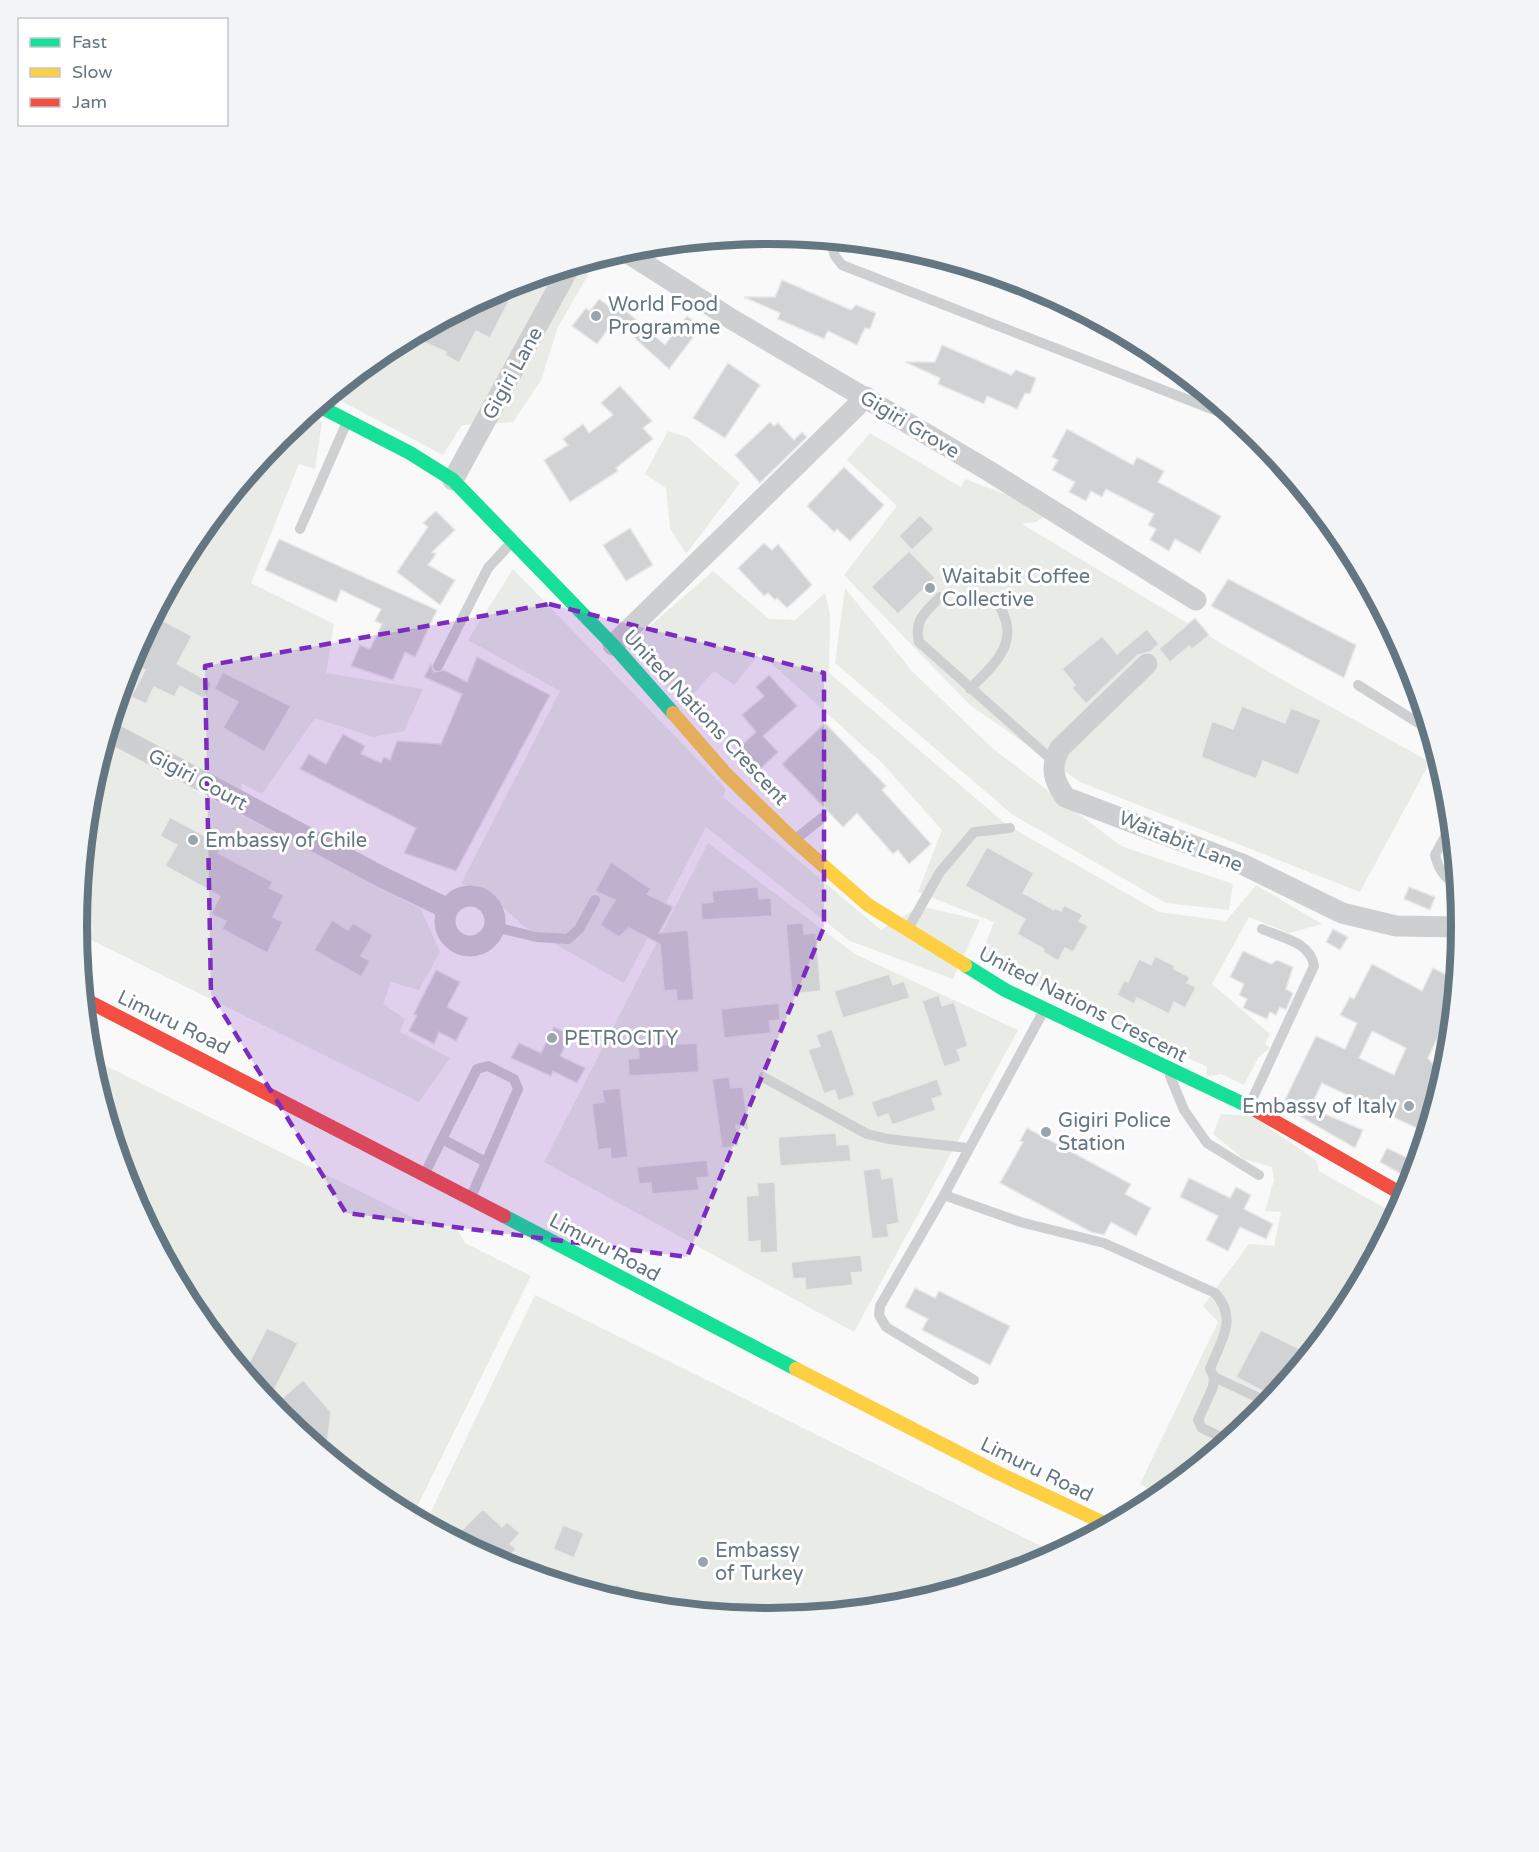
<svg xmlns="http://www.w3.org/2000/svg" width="1539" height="1852" font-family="'Varela Round',sans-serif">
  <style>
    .green { fill: #e8ebe6 }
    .building { fill: #d0d2d3; stroke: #e8e8e8; stroke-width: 1.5; fill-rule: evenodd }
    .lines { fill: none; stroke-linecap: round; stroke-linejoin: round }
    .lane { stroke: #cecfd0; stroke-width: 10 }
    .street { stroke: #cecfd0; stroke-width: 21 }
    .fast { stroke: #16e098; stroke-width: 14 }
    .slow { stroke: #ffcf43; stroke-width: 14 }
    .jam { stroke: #f24e42; stroke-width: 14 }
    .marked { fill: #7b2cbf; fill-opacity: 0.2; stroke: #7b2cbf; stroke-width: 4.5; stroke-dasharray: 12 8; stroke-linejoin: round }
    .poi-dot { fill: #99a4ac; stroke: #fff; stroke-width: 2 }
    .labels { text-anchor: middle; stroke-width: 6; stroke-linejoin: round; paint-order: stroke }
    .poi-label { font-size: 20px; fill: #657683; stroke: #fff; text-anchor: start }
    .street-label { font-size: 20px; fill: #657683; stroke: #fff }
    .rim { fill: none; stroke: #657683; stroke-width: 8 }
  </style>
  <rect width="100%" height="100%" fill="#f9f9f9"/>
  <g class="green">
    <path d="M587 261 588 275 558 327 541 380 513 422 462 425 443 455 330 395 385 350 505 286Z"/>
    <path d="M306 415 322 422 315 469 299 464 251 583 334 624 326 673 423 689 404 731 373 737 315 718 262 794 241 783 242 795 192 789 421 909 440 952 419 990 391 982 383 1004 405 1019 400 1032 450 1058 419 1102 77 933 90 790 129 660 193 541 280 436Z"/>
    <path d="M668 431 687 437 740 483 686 554 670 528 666 488 645 474Z"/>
    <path d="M870 433 961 487 965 479 1008 495 1045 516 1036 522 1022 524 1279 678 1430 762 1360 892 1080 782 970 705 844 575 897 506 847 460Z"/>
    <path d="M513 569 726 789 723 797 881 930 920 906 980 920 953 979 850 941 706 827 624 983 525 927 483 890 461 884 560 691 468 640Z"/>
    <path d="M713 571 769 619 795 620 825 593 830 614 829 673 1007 825 1159 912 1226 921 1256 885 1322 924 1289 933 1249 917 1212 984 1270 1034 1265 1044 1270 1048 1258 1058 1244 1085 1221 1074 1206 1077 1207 1067 980 959 994 922 918 892 942 830 883 764 760 653 734 685 714 671 684 704 627 646Z"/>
    <path d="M845 588 912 671 992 748 1121 846 1233 884 1229 910 1166 903 1013 815 835 663Z"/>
    <path d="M708 843 855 954 1018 1030 854 1332 544 1162Z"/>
    <path d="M102 1064 418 1220 457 1229 465 1243 531 1276 412 1517 384 1502 279 1416 193 1311 129 1191 95 1078Z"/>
    <path d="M1221 1114 1252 1116 1317 1161 1319 1171 1397 1215 1346 1311 1259 1416 1162 1496 1140 1484 1218 1322 1203 1306 1249 1244 1274 1246 1281 1212 1265 1211 1274 1180 1272 1167 1244 1159 1213 1134Z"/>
    <path d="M535 1295 1057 1554 1034 1566 904 1606 769 1619 634 1606 504 1566 425 1524Z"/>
  </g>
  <g class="building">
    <path d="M782 280 851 310 856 305 876 313 870 329 865 328 857 345 828 331 824 339 778 319 780 313 744 297H775Z"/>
    <path d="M510 284 502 298 509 301 490 338 476 331 459 363 445 355 446 352 410 336Z"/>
    <path d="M599 299 614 310 618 304 665 345 687 316 701 327 669 369 615 320 597 344 572 326 586 308 590 311Z"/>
    <path d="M942 345 1011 375 1016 370 1036 378 1030 394 1025 393 1017 409 987 396 984 404 938 384 940 378 905 362H935Z"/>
    <path d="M728 363 760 385 725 438 693 418Z"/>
    <path d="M620 386 652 421 643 428 653 439 616 468 618 471 570 502 544 460 568 445 563 439 583 424 589 433 613 415 601 403Z"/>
    <path d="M770 422 774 426 778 423 794 440 802 432 807 437 760 483 735 455Z"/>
    <path d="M1067 429 1133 465 1137 457 1164 471 1158 482 1221 516 1200 553 1175 539 1169 551 1150 540 1156 529 1148 525 1154 514 1106 489 1102 497 1091 491 1086 501 1069 492 1075 482 1052 470 1058 460 1052 457Z"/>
    <path d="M844 467 884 505 850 541 837 529 834 532 807 506Z"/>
    <path d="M436 511 455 530 432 552 436 554 428 565 455 580 440 605 397 572 428 527 423 523Z"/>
    <path d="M920 515 934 529 912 550 899 536Z"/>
    <path d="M630 528 653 565 626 581 603 545Z"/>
    <path d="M279 539 437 610 415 657 405 652 393 680 351 666 360 645 370 649 382 624 375 621 381 609 341 590 336 602 265 570Z"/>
    <path d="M764 543 772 550 778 544 812 585 787 608 777 598 775 600 768 593 764 596 738 568Z"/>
    <path d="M909 551 935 578 898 614 871 587Z"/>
    <path d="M1228 579 1356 645 1344 678 1211 606Z"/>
    <path d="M156 617 192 636 177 664 212 683 204 699 180 686 174 697 154 687 146 704 131 697 145 670 129 660 150 622 152 624Z"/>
    <path d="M1195 618 1209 635 1192 649 1189 646 1170 662 1159 649Z"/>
    <path d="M1147 629 1159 644 1150 652 1138 655 1086 704 1072 688 1075 685 1062 669 1102 636 1117 654Z"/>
    <path d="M477 657 550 695 456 871 404 853 416 828 300 769 309 754 326 764 343 734 365 746 361 754 381 763 384 757 390 760 397 741 441 744 462 694 424 677 431 664 434 672 444 670 467 682Z"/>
    <path d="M223 672 291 706 264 752 223 728 238 702 214 689Z"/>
    <path d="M769 675 797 706 763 736 778 752 753 776 732 754 756 732 742 715 764 696 756 687Z"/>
    <path d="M1242 706 1285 723 1291 708 1321 720 1298 775 1263 761 1256 779 1201 757 1212 721 1233 729Z"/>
    <path d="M825 723 886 786 882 790 931 844 909 864 898 850 893 854 857 813 843 827 782 764Z"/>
    <path d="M170 817 222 845 218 853 273 882 269 888 284 895 273 917 283 922 267 953 222 929 226 921 211 914 220 896 165 866 177 845 160 836Z"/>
    <path d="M987 847 1034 873 1023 893 1054 910 1055 908 1061 911 1064 905 1083 915 1079 921 1088 926 1073 952 1065 948 1058 961 1043 952 1044 949 1017 934 1025 919 965 886Z"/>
    <path d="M611 862 651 889 647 894 673 907 659 933 688 930 694 1000 677 1001 676 990 664 991 660 944 629 928 619 937 600 925 615 900 595 891Z"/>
    <path d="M758 887 759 899 771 898 772 916 702 920 701 903 713 902 712 891Z"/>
    <path d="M1409 887 1435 897 1430 910 1404 899Z"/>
    <path d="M332 920 348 930 353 923 373 935 361 956 370 961 361 977 314 950Z"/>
    <path d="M803 923 804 934 816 933 821 991 792 994 786 924Z"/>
    <path d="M1333 929 1348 937 1340 950 1326 942Z"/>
    <path d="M1243 951 1271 964 1277 960 1293 967 1286 989 1293 993 1286 1010 1280 1007 1276 1015 1270 1012 1267 1019 1243 1008 1247 999 1239 995 1244 984 1230 977Z"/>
    <path d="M1155 956 1175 966 1174 969 1190 977 1187 983 1196 987 1185 1008 1174 1002 1169 1014 1137 998 1134 1004 1117 995 1124 980 1128 982 1139 959 1151 965Z"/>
    <path d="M1372 964 1422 991 1433 968 1457 980 1451 1041 1439 1035 1428 1058 1438 1070 1430 1087 1440 1092 1427 1133 1322 1083 1310 1108 1363 1130 1355 1148 1282 1106 1316 1036 1345 1049 1357 1023 1340 1015 1350 997 1354 999ZM1372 1031 1406 1048 1394 1075 1359 1058Z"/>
    <path d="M436 970 460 982 447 1007 468 1018 456 1041 439 1032 434 1044 409 1031 417 1015 414 1014Z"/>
    <path d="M889 974 893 985 904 981 910 998 843 1018 834 991Z"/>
    <path d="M939 995 942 1006 954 1002 968 1046 957 1050 961 1061 944 1067 922 1001Z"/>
    <path d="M779 1003 780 1020 769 1021 771 1033 724 1038 721 1009Z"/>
    <path d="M554 1027 571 1035 560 1056 585 1068 577 1083 553 1071 551 1076 511 1058 519 1043 541 1053Z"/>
    <path d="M832 1029 855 1095 838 1101 835 1090 824 1094 808 1050 820 1046 816 1035Z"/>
    <path d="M697 1043 699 1072 629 1076 628 1059 639 1058 638 1046Z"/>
    <path d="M729 1077 731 1088 743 1087 749 1131 736 1125 739 1146 722 1148 712 1079Z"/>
    <path d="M937 1079 943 1095 932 1099 936 1110 892 1125 888 1114 877 1118 871 1102Z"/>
    <path d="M620 1088 628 1157 611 1159 610 1148 598 1150 592 1104 604 1102 602 1090Z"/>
    <path d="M1027 1128 1131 1184 1125 1194 1151 1208 1136 1236 1111 1222 1104 1235 1091 1232 1000 1183 1023 1142 1020 1141Z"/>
    <path d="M836 1133 837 1145 849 1144 851 1161 780 1166 778 1137Z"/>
    <path d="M1387 1148 1418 1163 1410 1179 1380 1162Z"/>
    <path d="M707 1160 709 1177 697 1178 699 1190 652 1194 651 1183 639 1184 637 1167Z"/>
    <path d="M880 1168 882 1179 893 1177 899 1223 887 1225 889 1237 872 1239 863 1170Z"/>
    <path d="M1189 1178 1230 1198 1236 1187 1251 1195 1244 1209 1273 1224 1266 1239 1240 1227 1228 1251 1206 1240 1218 1216 1180 1197Z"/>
    <path d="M775 1182 778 1252 760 1253V1241L748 1242 746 1196 758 1195 757 1183Z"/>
    <path d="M861 1255 863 1272 851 1273 853 1285 806 1290 805 1278 793 1279 791 1262Z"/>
    <path d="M915 1288 935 1298 939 1291 1010 1326 990 1365 922 1330 928 1319 905 1307Z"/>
    <path d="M267 1328 298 1343 268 1402 244 1373Z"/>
    <path d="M1261 1330 1310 1354 1294 1374 1291 1372 1289 1376 1281 1372 1268 1394 1236 1377Z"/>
    <path d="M303 1380 331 1412 326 1454 313 1444 314 1431 300 1417 285 1420 272 1407Z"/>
    <path d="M483 1509 502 1527 507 1522 520 1533 510 1544 516 1549 501 1565 457 1541 460 1538 457 1535Z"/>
    <path d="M563 1525 584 1533 574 1558 553 1549Z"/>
    <path d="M616 1584 655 1603 654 1608 634 1606 609 1598Z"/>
  </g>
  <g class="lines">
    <g class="lane">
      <path d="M830 239 835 256 842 265 1240 420"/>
      <path d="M300 529 347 422"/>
      <path d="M940 597C925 612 914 620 919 642L1053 761"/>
      <path d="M438 666 488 568 510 544"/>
      <path d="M1358 685 1431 731"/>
      <path d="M970 689C993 665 1020 644 1001 609"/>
      <path d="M1452 824 1435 855C1439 871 1445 878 1459 887"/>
      <path d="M797 838 822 818"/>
      <path d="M495 927 536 937 568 939 579 929 595 900"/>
      <path d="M909 927 940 872 974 832 1010 828"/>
      <path d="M1170 1076 1184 1110 1207 1143 1259 1175"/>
      <path d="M763 1077 867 1134 888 1139 968 1148"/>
      <path d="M1250 1104 1314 966C1311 942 1282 938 1262 929"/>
      <path d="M442 1139 486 1162"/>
      <path d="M426 1171 477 1069 488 1066 514 1079 518 1089 471 1197"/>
      <path d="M944 1195 1020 1222 1104 1243 1215 1293C1239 1319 1220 1342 1210 1369L1214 1377 1270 1403"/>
      <path d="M1214 1377 1213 1387 1198 1420 1202 1428 1229 1441"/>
      <path d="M974 1380 886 1327 879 1315 880 1306 944 1195 1043 1012"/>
    </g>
    <g class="street">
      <path d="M623 250 733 320 989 471 1196 600"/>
      <path d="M453 480 570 266"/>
      <path d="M613 645 866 397"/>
      <path d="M1147 664 1060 748C1050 767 1053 779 1065 797L1242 864 1342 913 1396 926 1462 927"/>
      <path d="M108 731 380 876 448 909"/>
      <circle cx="470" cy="921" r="25"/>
    </g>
    <g class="fast">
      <path d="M317 405 410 453 453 480 613 645 673 713"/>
      <path d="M965 965 1005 990 1250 1107"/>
      <path d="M504 1216 796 1369"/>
    </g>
    <g class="slow">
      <path d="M673 713 726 774 794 840 868 905 965 965"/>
      <path d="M796 1369 996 1472 1110 1526"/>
    </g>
    <g class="jam">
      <path d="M84 999 504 1216"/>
      <path d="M1250 1107 1407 1197"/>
    </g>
  </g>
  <path class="marked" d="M549 604 824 673V927L687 1257 346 1213 211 994 205 666Z"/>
  <g class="poi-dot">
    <circle cx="596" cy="316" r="6"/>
    <circle cx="930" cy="588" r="6"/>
    <circle cx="193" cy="840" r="6"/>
    <circle cx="552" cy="1038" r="6"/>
    <circle cx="1409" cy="1106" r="6"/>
    <circle cx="1046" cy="1132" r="6"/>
    <circle cx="703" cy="1562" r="6"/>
  </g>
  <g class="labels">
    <g class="poi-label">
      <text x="608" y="311">World Food<tspan x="608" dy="23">Programme</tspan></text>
      <text x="942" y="583">Waitabit Coffee<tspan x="942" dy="23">Collective</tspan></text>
      <text x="205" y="847">Embassy of Chile</text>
      <text x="564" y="1045">PETROCITY</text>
      <text x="1397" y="1113" text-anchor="end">Embassy of Italy</text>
      <text x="1058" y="1127">Gigiri Police<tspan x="1058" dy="23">Station</tspan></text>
      <text x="715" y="1557">Embassy<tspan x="715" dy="23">of Turkey</tspan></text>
    </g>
    <g class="street-label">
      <text transform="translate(512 373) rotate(-61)" y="7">Gigiri Lane</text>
      <text transform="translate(910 424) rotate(31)" y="7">Gigiri Grove</text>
      <text transform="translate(706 717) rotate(47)" y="7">United Nations Crescent</text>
      <text transform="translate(198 779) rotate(28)" y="7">Gigiri Court</text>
      <text transform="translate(1181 841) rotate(22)" y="7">Waitabit Lane</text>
      <text transform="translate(1083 1004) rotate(27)" y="7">United Nations Crescent</text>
      <text transform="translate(174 1022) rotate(26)" y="7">Limuru Road</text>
      <text transform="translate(605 1247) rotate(28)" y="7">Limuru Road</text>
      <text transform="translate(1037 1469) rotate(26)" y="7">Limuru Road</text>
    </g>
  </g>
  <path d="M0 0H1539V1852H0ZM87 926a682 682 0 1 1 1364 0a682 682 0 1 1-1364 0Z" fill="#f3f4f5" fill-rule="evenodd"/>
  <path class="rim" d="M87 926a682 682 0 1 1 1364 0a682 682 0 1 1-1364 0Z"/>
  <rect x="18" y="18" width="210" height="108" fill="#ffffff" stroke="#c1c8cd" stroke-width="1.5"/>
  <rect x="30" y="38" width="30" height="9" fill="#16e098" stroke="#c1c8cd" stroke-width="1.5"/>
  <text x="72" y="48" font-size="18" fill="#657683">Fast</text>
  <rect x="30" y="68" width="30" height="9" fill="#ffcf43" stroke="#c1c8cd" stroke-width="1.5"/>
  <text x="72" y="78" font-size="18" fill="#657683">Slow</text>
  <rect x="30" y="98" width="30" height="9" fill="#f24e42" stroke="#c1c8cd" stroke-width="1.5"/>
  <text x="72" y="108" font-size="18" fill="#657683">Jam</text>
</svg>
